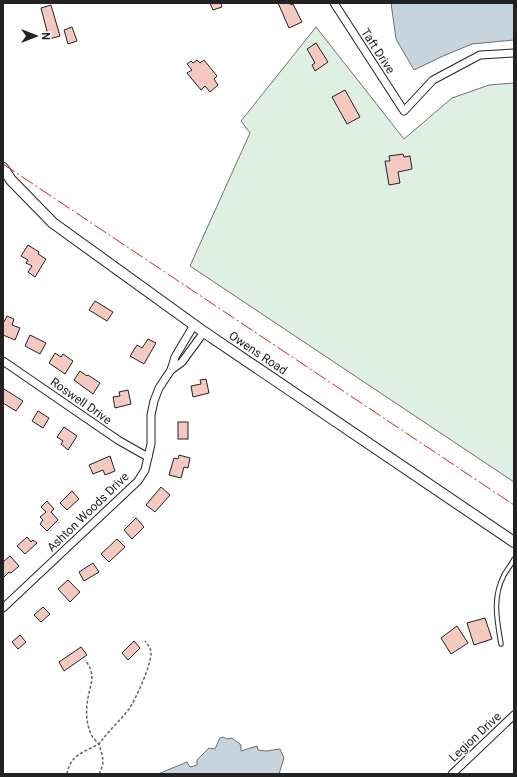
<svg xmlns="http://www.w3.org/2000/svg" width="517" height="777" font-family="Roboto,sans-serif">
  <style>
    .green { fill: #e0efe3; stroke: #6f6f6f }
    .water { fill: #c7d3dd; stroke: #6f6f6f }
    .building { fill: #f3c9c0; stroke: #222 }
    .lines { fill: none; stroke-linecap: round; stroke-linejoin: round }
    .lane-casing { stroke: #222; stroke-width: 5.5 }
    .street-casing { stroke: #222; stroke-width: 9 }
    .secondary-casing { stroke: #222; stroke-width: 12 }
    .path { stroke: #646464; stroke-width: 1.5; stroke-dasharray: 3 2; stroke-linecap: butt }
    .lane { stroke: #fff; stroke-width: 3.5 }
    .street { stroke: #fff; stroke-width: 7 }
    .secondary { stroke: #fff; stroke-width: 10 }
    .power { stroke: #c62828; stroke-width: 1; stroke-dasharray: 14 3 2 3; stroke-linecap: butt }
    .labels { text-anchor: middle; stroke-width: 3; stroke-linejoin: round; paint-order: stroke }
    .street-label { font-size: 12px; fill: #222; stroke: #fff }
  </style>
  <rect width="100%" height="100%" fill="#fff"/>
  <path class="green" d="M316 27 404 139 452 98 489 85 514 83V482L190 266 250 133 241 121Z"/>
  <g class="water">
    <path d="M391 3H514V40L472 44 443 56 414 70 396 39Z"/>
    <path d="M223 737 227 739 232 738 241 745V751L257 746 258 750 266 751 280 749 284 758 279 774H158L187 762 190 767 197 765V760L209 748 215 749 220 738Z"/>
  </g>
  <g class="building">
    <path d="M210 3H221L222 7 213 10Z"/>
    <path d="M278 3H290L291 5 293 4 302 22 289 28Z"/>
    <path d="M51 5 60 36 49 39 41 8Z"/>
    <path d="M72 27 77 41 68 44 64 30Z"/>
    <path d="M316 43 328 62 315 71 312 65 315 63 307 49Z"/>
    <path d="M197 60 200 63 204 60 217 76 214 79 218 85 210 92 205 86 201 90 187 73 192 70 187 64 191 61 193 63Z"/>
    <path d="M345 90 360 117 347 124 332 97Z"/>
    <path d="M403 154 404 157 410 156 412 169 398 172 400 183 389 185 385 161H390L389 156Z"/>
    <path d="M28 245 39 252 38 254 46 259 35 277 28 272 32 266 26 263 28 260 21 256Z"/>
    <path d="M95 301 113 312 107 321 89 310Z"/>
    <path d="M7 316 14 319 12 325 20 328 15 340 3 335V321L4 322Z"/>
    <path d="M30 335 46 343 40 354 25 346Z"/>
    <path d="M148 339 156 343 144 364 130 356 137 345 142 348Z"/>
    <path d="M55 353 61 357 63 354 73 361 65 374 49 363Z"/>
    <path d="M80 371 87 376 88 375 100 383 93 394 74 380Z"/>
    <path d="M206 379 209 393 193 397 191 386 201 384 200 380Z"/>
    <path d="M4 389 23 401 16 411 3 403V391Z"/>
    <path d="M128 390 131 404 115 408 113 397 120 396 119 392Z"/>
    <path d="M38 411 49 418 43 428 32 421Z"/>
    <rect x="178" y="422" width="10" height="17"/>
    <path d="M64 427 77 436 68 450 61 444 63 441 57 437Z"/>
    <path d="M179 455 190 458 188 468 184 467 181 478 169 475 174 458 178 459Z"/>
    <path d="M110 456 115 471 105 475 103 470 93 474 89 465Z"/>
    <path d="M161 487 170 495 155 512 146 505Z"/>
    <path d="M72 491 79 499 67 510 60 503Z"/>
    <path d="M47 501 54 509 51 512 58 520 47 531 40 524 43 520 40 517 46 512 41 507Z"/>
    <path d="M136 518 144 527 132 539 124 530Z"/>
    <path d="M27 537 31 542 33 540 37 543 25 554 17 546Z"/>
    <path d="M117 539 125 547 109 562 101 554Z"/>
    <path d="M10 556 19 566 11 573 9 572 3 578V562Z"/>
    <path d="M93 563 99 572 84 581 79 572Z"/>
    <path d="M68 580 80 592 70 602 58 589Z"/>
    <path d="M43 607 50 614 41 622 34 615Z"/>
    <path d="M485 618 492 639 474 645 467 623Z"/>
    <path d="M457 626 468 643 451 654 441 638Z"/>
    <path d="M20 635 26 642 18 649 12 642Z"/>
    <path d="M134 641 140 648 128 660 122 653Z"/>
    <path d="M81 647 87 655 64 671 59 662Z"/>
  </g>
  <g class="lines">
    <g class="lane-casing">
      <path id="lane" d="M501 644C497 620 492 598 504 575 507 570 511 565 514 559"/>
    </g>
    <g class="street-casing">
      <g id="street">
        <path d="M334 3 404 111 433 80 480 55 514 53"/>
        <path d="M3 361 118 440 132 448 148 457"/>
        <path d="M171 370 182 362 204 332"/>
        <path d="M3 608 138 481 145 470 151 444V415L154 401 159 388 171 370 175 357 194 325"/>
        <path d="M452 774 514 715"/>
      </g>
    </g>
    <g class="secondary-casing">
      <path id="secondary" d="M3 168 11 180 53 223 204 332 514 542"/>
    </g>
    <g class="path">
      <path d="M67 774C70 755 84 752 99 744 96 741 92 737 91 734 85 721 86 706 89 693 91 685 93 678 91 671 90 666 87 663 85 660"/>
      <path d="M99 774C106 762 102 755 99 744 108 731 120 721 129 709 136 699 152 663 151 652 150 647 148 645 145 641"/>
    </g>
    <use href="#lane" class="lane"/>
    <use href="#street" class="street"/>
    <use href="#secondary" class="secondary"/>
    <path class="power" d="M3 164 514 505"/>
  </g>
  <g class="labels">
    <g class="street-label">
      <text transform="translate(378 51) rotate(57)" y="4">Taft Drive</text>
      <text transform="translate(258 353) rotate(34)" y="4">Owens Road</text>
      <text transform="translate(81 401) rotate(35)" y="4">Roswell Drive</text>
      <text transform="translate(88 512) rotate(-44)" y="4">Ashton Woods Drive</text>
      <text transform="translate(475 737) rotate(-43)" y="4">Legion Drive</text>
    </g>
  </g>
  <rect width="517" height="777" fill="none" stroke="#222222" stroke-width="8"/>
  <g transform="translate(36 36) rotate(90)" stroke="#ffffff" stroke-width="3" paint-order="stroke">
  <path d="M0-3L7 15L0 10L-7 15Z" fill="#222222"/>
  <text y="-6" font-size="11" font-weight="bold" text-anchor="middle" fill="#222222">N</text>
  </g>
</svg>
